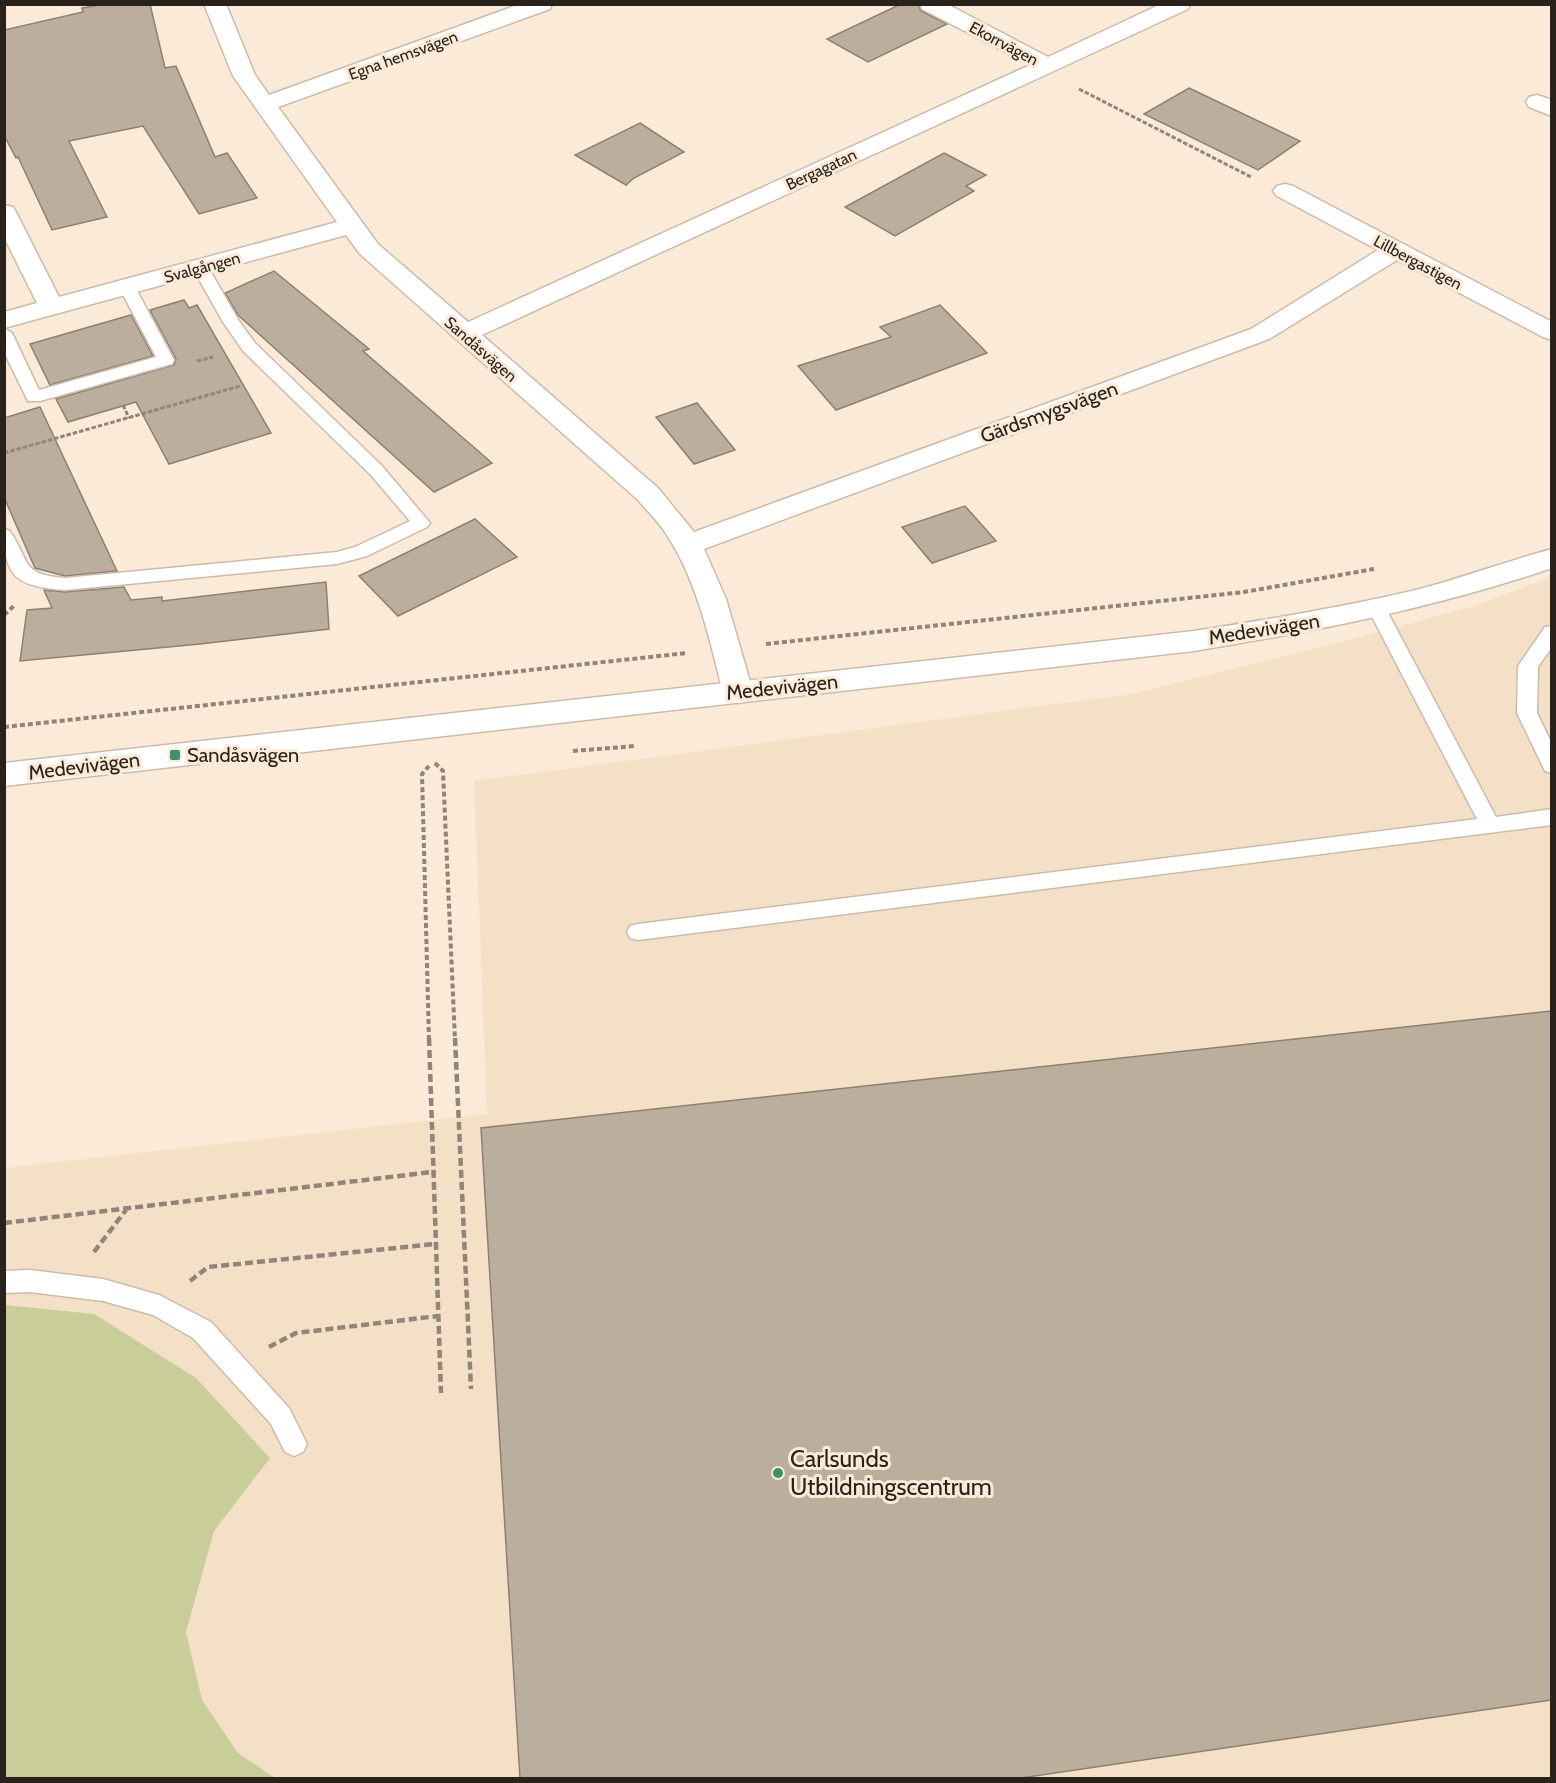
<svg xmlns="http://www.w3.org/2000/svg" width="1556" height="1783" font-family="Cabin,sans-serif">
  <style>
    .built { fill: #f4e0c6 }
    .green { fill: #c8cd99 }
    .building { fill: #bcae9c; stroke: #8e806f; stroke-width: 1.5 }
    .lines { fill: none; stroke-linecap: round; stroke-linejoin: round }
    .lane-casing { stroke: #cbbcaa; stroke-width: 3 }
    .street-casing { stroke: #cbbcaa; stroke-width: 3 }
    .secondary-casing { stroke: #cbbcaa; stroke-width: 3 }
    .path-far2 { stroke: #908578; stroke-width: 3; stroke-dasharray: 4.5 2; stroke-linecap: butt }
    .path-far1 { stroke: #908578; stroke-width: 4; stroke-dasharray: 5 3; stroke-linecap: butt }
    .path { stroke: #908578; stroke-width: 4.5; stroke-dasharray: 8 4; stroke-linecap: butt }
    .lane { fill: #fff; fill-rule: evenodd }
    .street { fill: #fff; fill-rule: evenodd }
    .secondary { fill: #fff; fill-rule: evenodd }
    .poi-dot { fill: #3a9369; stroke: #faead7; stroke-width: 2 }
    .labels { text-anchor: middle; stroke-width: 6; stroke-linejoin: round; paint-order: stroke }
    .far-street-label { font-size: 16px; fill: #28221b; stroke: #faead7 }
    .street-label { font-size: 20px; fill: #28221b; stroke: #faead7 }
    .poi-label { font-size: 20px; fill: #28221b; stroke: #faead7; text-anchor: start }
    .near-poi-label { font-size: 24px; fill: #28221b; stroke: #faead7; text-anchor: start }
  </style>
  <rect width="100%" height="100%" fill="#faead7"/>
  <path class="built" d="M1551 577V1778H5L4 1168 487 1114 474 781 1132 694 1353 639 1474 606Z"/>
  <path class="green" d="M5 1305 94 1314 196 1378 270 1458 214 1531 186 1632 202 1700 238 1753 275 1778H5Z"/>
  <g class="building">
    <path d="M105 4H150L165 68 176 66 215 157 227 153 257 198 199 214 143 126 69 141 107 217 52 230 18 157 16 158 4 135V30L83 12 82 8Z"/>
    <path d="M901 4H918L921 11 947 24 868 62 827 39Z"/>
    <path d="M1189 88 1300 141 1258 170 1144 114Z"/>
    <path d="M640 123 684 152 634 178 626 185 575 155Z"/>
    <path d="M944 153 986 175 966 186 974 191 895 236 845 207Z"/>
    <path d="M274 271 369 349 363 351 492 463 434 492 238 315 225 293Z"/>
    <path d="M184 300 189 308 197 305 271 433 169 464 136 402 68 422 56 399 174 365 176 359 150 310Z"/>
    <path d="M940 305 987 353 836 410 798 366 891 337 880 327Z"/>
    <path d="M131 315 153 356 50 385 30 344Z"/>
    <path d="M697 403 735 450 694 464 656 417Z"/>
    <path d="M40 407 117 571 65 576 35 568 4 497V418Z"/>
    <path d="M965 506 996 541 932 563 902 527Z"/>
    <path d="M475 519 517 557 398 616 359 576Z"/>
    <path d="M326 582 329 629 200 644 20 661 27 610 52 608 44 590 65 592 124 587 131 600 162 597V601Z"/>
    <path d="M1551 1011V1700L1014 1779H520L481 1128Z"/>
  </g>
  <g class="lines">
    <g class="lane-casing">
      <g id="lane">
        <path d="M200 262 208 267 239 321 255 343 382 466 430 523 427 527 367 556 337 564 65 590C17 586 4 579 4 529L10 531C31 563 20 574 65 578L337 552 355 547 410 521 370 474 243 351 223 322 192 267Z"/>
        <path d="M127 282 135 287 174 360 172 364 40 401H28L4 352V328L12 333 39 390 156 357 119 287Z"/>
        <path d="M1377 603 1384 605 1386 609 1496 817 1552 809V825L638 940 630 938 627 932 630 926 638 924 1477 819 1368 609 1370 605Z"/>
        <path d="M1552 626V647L1538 667 1537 713 1552 744V773L1545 771 1517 713 1518 666 1545 627Z"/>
        <path d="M30 1270 103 1279 159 1295 211 1322 289 1408 307 1444 303 1452 294 1456 285 1452 271 1424 193 1338 153 1315 103 1301 30 1292 4 1293V1271Z"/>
      </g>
    </g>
    <g class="street-casing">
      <g id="street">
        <path d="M204 4H226L255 75 269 95 520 4H552L550 9 278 107 378 244 468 322 1030 65 922 9 920 4H947L1048 57 1161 4H1190L1188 9 482 335 658 488 694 532 1251 329 1378 250 1277 196 1273 191 1277 186 1285 184 1293 186 1552 322V340L1543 337 1397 260 1269 339 704 549 726 599 753 692 749 700 738 703 727 700 723 692C710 641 698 585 670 540 662 525 649 513 638 500L360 254 346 235 4 328V312L37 303 4 237V205L13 207 16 212 59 297 337 222 233 76Z"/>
        <path d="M1537 95 1552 100V116L1529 107 1526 102 1529 97Z"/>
      </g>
    </g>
    <g class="secondary-casing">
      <path id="secondary" d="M1552 549V568C1435 608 1316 631 1194 651L4 786V763L1194 631C1270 619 1345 607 1420 589 1464 577 1507 561 1552 549Z"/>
    </g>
    <g class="path-far2">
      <path d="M1079 89 1251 177"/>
      <path d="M197 361 213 357"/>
      <path d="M123 405 129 418"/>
      <path d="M4 453 240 386"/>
    </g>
    <g class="path-far1">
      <path d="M4 615 15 605"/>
      <path d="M766 644 1244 592 1374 569"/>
      <path d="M4 727 687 653"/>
      <path d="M573 751 635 746"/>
      <path d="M435 763 443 771 455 1040"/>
      <path d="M429 1040 422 774 429 766"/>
    </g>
    <g class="path">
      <path d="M429 1038 441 1393"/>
      <path d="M455 1038 471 1389"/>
      <path d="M4 1223 432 1172"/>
      <path d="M94 1252 126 1210"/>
      <path d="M190 1281 208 1267 435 1244"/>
      <path d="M269 1347 296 1333 438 1316"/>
    </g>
    <use href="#lane" class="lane"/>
    <use href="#street" class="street"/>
    <use href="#secondary" class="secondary"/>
  </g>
  <g class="poi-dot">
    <rect x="169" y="749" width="12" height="12" rx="3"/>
    <circle cx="778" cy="1473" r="6"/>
  </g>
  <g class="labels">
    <g class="far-street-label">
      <text transform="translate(1004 43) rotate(28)" y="6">Ekorrvägen</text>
      <text transform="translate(403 55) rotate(-20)" y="6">Egna hemsvägen</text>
      <text transform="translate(821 169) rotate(-25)" y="6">Bergagatan</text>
      <text transform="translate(1418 262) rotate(28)" y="6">Lillbergastigen</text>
      <text transform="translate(202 267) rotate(-15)" y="6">Svalgången</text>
      <text transform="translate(481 349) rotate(41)" y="6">Sandåsvägen</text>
    </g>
    <g class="street-label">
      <text transform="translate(1049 412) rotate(-20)" y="7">Gärdsmygsvägen</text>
      <text transform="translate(1264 629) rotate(-9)" y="7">Medevivägen</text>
      <text transform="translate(782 687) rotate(-6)" y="7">Medevivägen</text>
      <text transform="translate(84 766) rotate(-7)" y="7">Medevivägen</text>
    </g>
    <g class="poi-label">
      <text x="187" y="762">Sandåsvägen</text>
    </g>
    <g class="near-poi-label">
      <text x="790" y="1467">Carlsunds<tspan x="790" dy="28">Utbildningscentrum</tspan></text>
    </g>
  </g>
  <rect width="1556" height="1783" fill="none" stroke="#28221b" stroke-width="12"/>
</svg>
